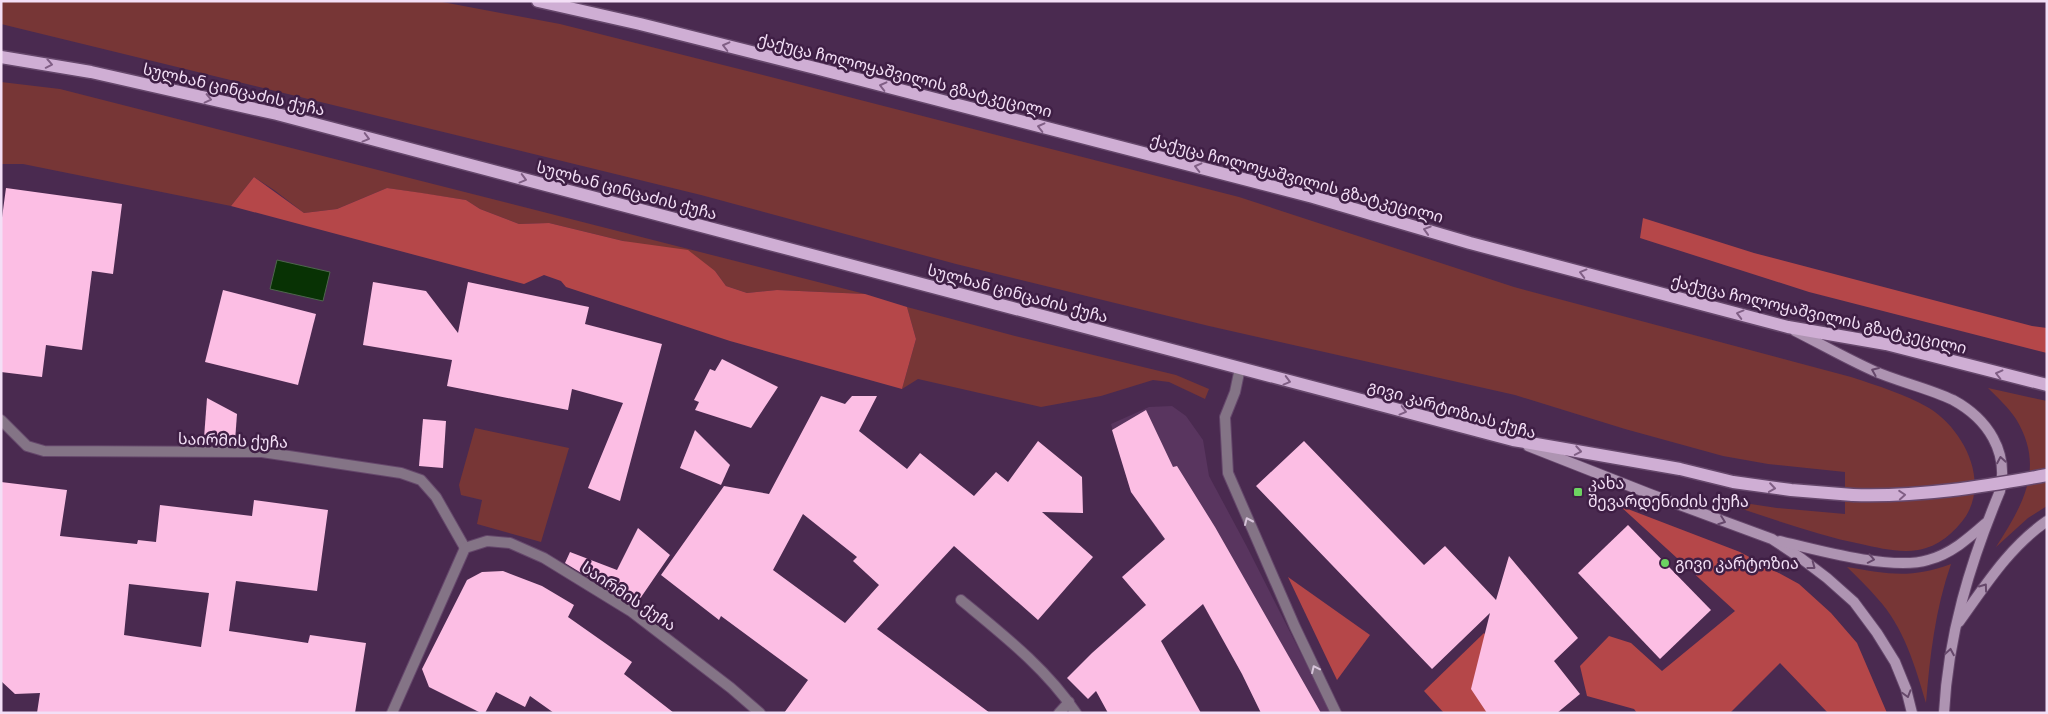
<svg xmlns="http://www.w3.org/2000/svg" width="2048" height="714" font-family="'Exo 2','Noto Sans Georgian',sans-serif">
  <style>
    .built { fill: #59355f }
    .green { fill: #773636 }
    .forest { fill: #b54749 }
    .water { fill: #083204; stroke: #4e664d }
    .building { fill: #fcbee4; fill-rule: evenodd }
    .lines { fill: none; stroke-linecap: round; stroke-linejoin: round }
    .street-casing { stroke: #65476b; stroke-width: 12 }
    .secondary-casing { stroke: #65476b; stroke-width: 12 }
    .primary-casing { stroke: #65476b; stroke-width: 15 }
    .street { stroke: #847486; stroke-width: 10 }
    .secondary { stroke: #ae94b2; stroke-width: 10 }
    .primary { stroke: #cfaed4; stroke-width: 12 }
    .primary-bridge-casing { stroke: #65476b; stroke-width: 15; stroke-linecap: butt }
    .primary-bridge { stroke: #cfaed4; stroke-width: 12 }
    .oneway { stroke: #805f85 }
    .oneway2 { stroke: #66486b }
    .oneway3 { stroke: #d7c4da }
    .poi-dot { fill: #6dd361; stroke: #3f1f45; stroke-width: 2 }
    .labels { text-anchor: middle; stroke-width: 5; stroke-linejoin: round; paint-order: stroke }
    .street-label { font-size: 16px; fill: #f3dff6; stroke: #3f1f45 }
    .poi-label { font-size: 16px; fill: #f3dff6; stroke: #3f1f45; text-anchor: start }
  </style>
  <rect width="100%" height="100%" fill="#4a2a50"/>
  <path class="built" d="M1172 406 1186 416 1203 440 1209 476 1246 545 1324 699 1330 713H1261L1242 674 1173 552 1131 492 1111 424 1149 407Z"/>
  <g class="green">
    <path d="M1 1H437L560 24 747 71 1239 197 1514 287 1851 377C1878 386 1905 394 1929 408 1963 429 1989 479 1966 516 1955 532 1938 547 1918 550 1899 553 1879 548 1861 544 1817 535 1773 519 1730 505L1731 501 1777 508 1845 514V472L1768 464 1723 456 1625 429 1515 395 1209 326 956 264 701 195 1 24Z"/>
    <path d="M1 82 60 89 865 294 777 290 747 293 726 286 715 271 623 241 549 223 519 224 480 209 466 200 387 188 337 209 304 213 274 190 254 177 231 206 23 164H1Z"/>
    <path d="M907 307 1015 336 1176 375 1209 389 1205 399 1169 382 1153 380 1101 396 1041 407 918 379 902 389 916 339Z"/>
    <path d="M1988 388 2047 401V506L2028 518 1996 547C2022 506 2046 468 2016 419 2009 408 1998 398 1988 388Z"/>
    <path d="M475 428 569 448 541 542 477 524 482 500 461 495 459 485Z"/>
    <path d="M1951 564C1935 610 1930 656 1926 703 1915 666 1904 627 1877 598 1868 587 1857 577 1847 567 1887 574 1911 579 1951 564Z"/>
  </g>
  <g class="forest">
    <path d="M254 177 304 213 337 209 387 188 422 193 466 200 480 209 519 224 549 223 623 241 688 250 715 271 726 286 747 293 777 290 865 294 907 307 916 339 902 389 730 341 566 287 561 281 544 275 524 284 231 206Z"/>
    <path d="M1643 218 1754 253 2032 326 2047 328V353L1809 292 1640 238Z"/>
    <path d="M1620 506 1740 552 1799 584 1831 613 1857 643 1887 713H1828L1780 663 1730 713H1637L1634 709 1587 696 1580 666 1609 636 1631 643 1662 671 1735 611Z"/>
    <path d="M1288 577 1370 635 1337 680Z"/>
    <path d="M1484 633 1551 713H1444L1424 691Z"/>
  </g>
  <path class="water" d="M277 260 330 272 323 301 270 289Z"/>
  <g class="building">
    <path d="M6 188 122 204 113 274 92 271 82 350 46 345 42 377 1 372V225Z"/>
    <path d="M373 282 426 291 458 333 468 282 589 307 585 324 662 344 620 501 588 488 623 403 572 389 568 410 447 386 452 360 363 345Z"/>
    <path d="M223 290 316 314 298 385 205 362Z"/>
    <path d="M722 359 778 387 751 428 695 410 699 402 694 400 710 369 715 371Z"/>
    <path d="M821 396 845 404 852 396H877L859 431 907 469 920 453 974 496 996 472 1008 482 1038 441 1082 477 1083 513 1042 512 1093 557 1038 620 954 546 877 629 990 713H784L808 680 721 616 719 620 661 575 724 486 769 494ZM803 514 857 557 853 561 879 585 845 623 773 570Z"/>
    <path d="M207 398 237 414 235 441 204 438Z"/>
    <path d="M1146 410 1173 467 1177 466 1215 527 1321 713H1261L1242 674 1203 604 1161 641 1201 713H1108L1096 691 1088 699 1067 678 1092 653 1146 605 1122 577 1165 539 1131 492 1112 430Z"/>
    <path d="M423 419 446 421 443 468 419 466Z"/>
    <path d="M695 430 730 465 721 485 680 468Z"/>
    <path d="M1304 441 1424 565 1445 546 1496 600 1509 556 1578 638 1554 661 1580 694 1557 713H1487L1471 689 1490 613 1432 669 1256 486Z"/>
    <path d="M1 482 67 490 60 536 137 544 138 540 156 542 160 505 252 516 254 500 328 510 317 591 236 581 229 631 308 643 310 635 366 643 355 713H37L40 693 15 694 1 681ZM129 584 209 593 201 647 124 635Z"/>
    <path d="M1628 525 1711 610 1660 659 1578 573Z"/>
    <path d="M638 528 670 555 635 606 565 563 570 552 617 570Z"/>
    <path d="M503 571 542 586 574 605 568 617 632 662 624 674 674 713H554L530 696 525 707 496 692 485 713H481L429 687 422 669 467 580 482 572Z"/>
  </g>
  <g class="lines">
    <g class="street-casing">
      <g id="street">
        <path d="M1240 368 1235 392 1225 417 1228 473 1295 627 1336 713"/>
        <path d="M1 420 27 446 44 451 262 452 401 473 421 480 436 497 465 548"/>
        <path d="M961 600C1002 634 1046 668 1076 713"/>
        <path d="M392 713 465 548 487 541 510 543 544 558 632 612 731 688 760 713"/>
        <path d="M1059 713 1069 702"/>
      </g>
    </g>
    <g class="secondary-casing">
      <g id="secondary">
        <path d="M1795 331C1821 344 1847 359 1874 371 1899 382 1928 388 1953 400 1988 419 2009 452 2000 491 1970 563 1948 635 1944 713"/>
        <path d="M1528 446 1650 494 1772 539 1802 559 1827 578 1854 602 1877 633 1895 662 1906 689 1912 713"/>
        <path d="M1780 541C1817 550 1893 571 1928 560 1951 554 1969 538 1986 523"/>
        <path d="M1959 622C1985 586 2009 547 2047 521"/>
      </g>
    </g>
    <g class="primary-casing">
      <g id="primary">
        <path d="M538 1 640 24 819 69 1313 197 1470 243 1788 327 1886 344 2047 385"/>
        <path d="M1 57 91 72 277 114 1513 440 1680 469 1733 482 1791 490 1853 495"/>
      </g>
    </g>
    <use href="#street" class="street"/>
    <use href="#secondary" class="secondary"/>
    <use href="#primary" class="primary"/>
    <g class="primary-bridge-casing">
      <path id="primary-bridge" d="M1853 495C1919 497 1982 487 2047 475"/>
    </g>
    <use href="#primary-bridge" class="primary-bridge"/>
  </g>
  <defs><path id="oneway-chevron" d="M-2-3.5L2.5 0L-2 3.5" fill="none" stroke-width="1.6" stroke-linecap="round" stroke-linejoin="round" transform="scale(1.25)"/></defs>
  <g class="oneway">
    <use href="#oneway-chevron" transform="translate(726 46) rotate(-166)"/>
    <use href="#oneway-chevron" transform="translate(49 64) rotate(11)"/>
    <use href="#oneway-chevron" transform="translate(883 86) rotate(-166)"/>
    <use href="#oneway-chevron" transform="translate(208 99) rotate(13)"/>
    <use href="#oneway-chevron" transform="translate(1041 127) rotate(-166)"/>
    <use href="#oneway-chevron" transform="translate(366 138) rotate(15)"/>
    <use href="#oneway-chevron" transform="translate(1198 167) rotate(-166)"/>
    <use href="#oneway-chevron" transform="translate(523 179) rotate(15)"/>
    <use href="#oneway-chevron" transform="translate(1427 230) rotate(-163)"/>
    <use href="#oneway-chevron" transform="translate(1583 273) rotate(-165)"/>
    <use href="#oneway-chevron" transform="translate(1740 314) rotate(-165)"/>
    <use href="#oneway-chevron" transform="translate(1999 374) rotate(-166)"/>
    <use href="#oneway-chevron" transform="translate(1287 381) rotate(15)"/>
    <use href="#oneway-chevron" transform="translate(1403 411) rotate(15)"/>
    <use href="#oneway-chevron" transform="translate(1578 451) rotate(10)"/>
    <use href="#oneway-chevron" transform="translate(1772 488) rotate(8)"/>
    <use href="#oneway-chevron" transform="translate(1902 495) rotate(-4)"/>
  </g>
  <g class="oneway2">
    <use href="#oneway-chevron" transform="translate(1875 371) rotate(-157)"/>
    <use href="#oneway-chevron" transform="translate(2001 460) rotate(-100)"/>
    <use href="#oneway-chevron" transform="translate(1722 521) rotate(20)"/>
    <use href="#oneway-chevron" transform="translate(1871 559) rotate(11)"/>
    <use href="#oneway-chevron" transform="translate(1812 566) rotate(37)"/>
    <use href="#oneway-chevron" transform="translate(1984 587) rotate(-54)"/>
    <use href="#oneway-chevron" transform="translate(1950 652) rotate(-80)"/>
    <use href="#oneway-chevron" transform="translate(1907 694) rotate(74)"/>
  </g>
  <g class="oneway3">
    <use href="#oneway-chevron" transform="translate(1248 521) rotate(-114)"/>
    <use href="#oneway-chevron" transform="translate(1315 669) rotate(-115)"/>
  </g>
  <g class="poi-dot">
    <rect x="1573" y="487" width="10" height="10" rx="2.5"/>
    <circle cx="1665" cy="563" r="5"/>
  </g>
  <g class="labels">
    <g class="street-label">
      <text transform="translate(905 75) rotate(14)" y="6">ქაქუცა ჩოლოყაშვილის გზატკეცილი</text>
      <text transform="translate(234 89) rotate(13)" y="6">სულხან ცინცაძის ქუჩა</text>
      <text transform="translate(1297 178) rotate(15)" y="6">ქაქუცა ჩოლოყაშვილის გზატკეცილი</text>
      <text transform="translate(627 190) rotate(15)" y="6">სულხან ცინცაძის ქუჩა</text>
      <text transform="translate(1018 293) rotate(15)" y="6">სულხან ცინცაძის ქუჩა</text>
      <text transform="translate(1819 314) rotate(13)" y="6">ქაქუცა ჩოლოყაშვილის გზატკეცილი</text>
      <text transform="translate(1452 409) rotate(16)" y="6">გივი კარტოზიას ქუჩა</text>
      <text transform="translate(233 440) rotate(2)" y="6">საირმის ქუჩა</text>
      <text transform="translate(629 596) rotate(34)" y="6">საირმის ქუჩა</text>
    </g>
    <g class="poi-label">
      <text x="1588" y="489">კახა<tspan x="1588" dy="18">შევარდენიძის ქუჩა</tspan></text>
      <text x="1675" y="569">გივი კარტოზია</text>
    </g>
  </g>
  <rect width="2048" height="714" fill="none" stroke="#f3dff6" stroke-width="5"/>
</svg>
